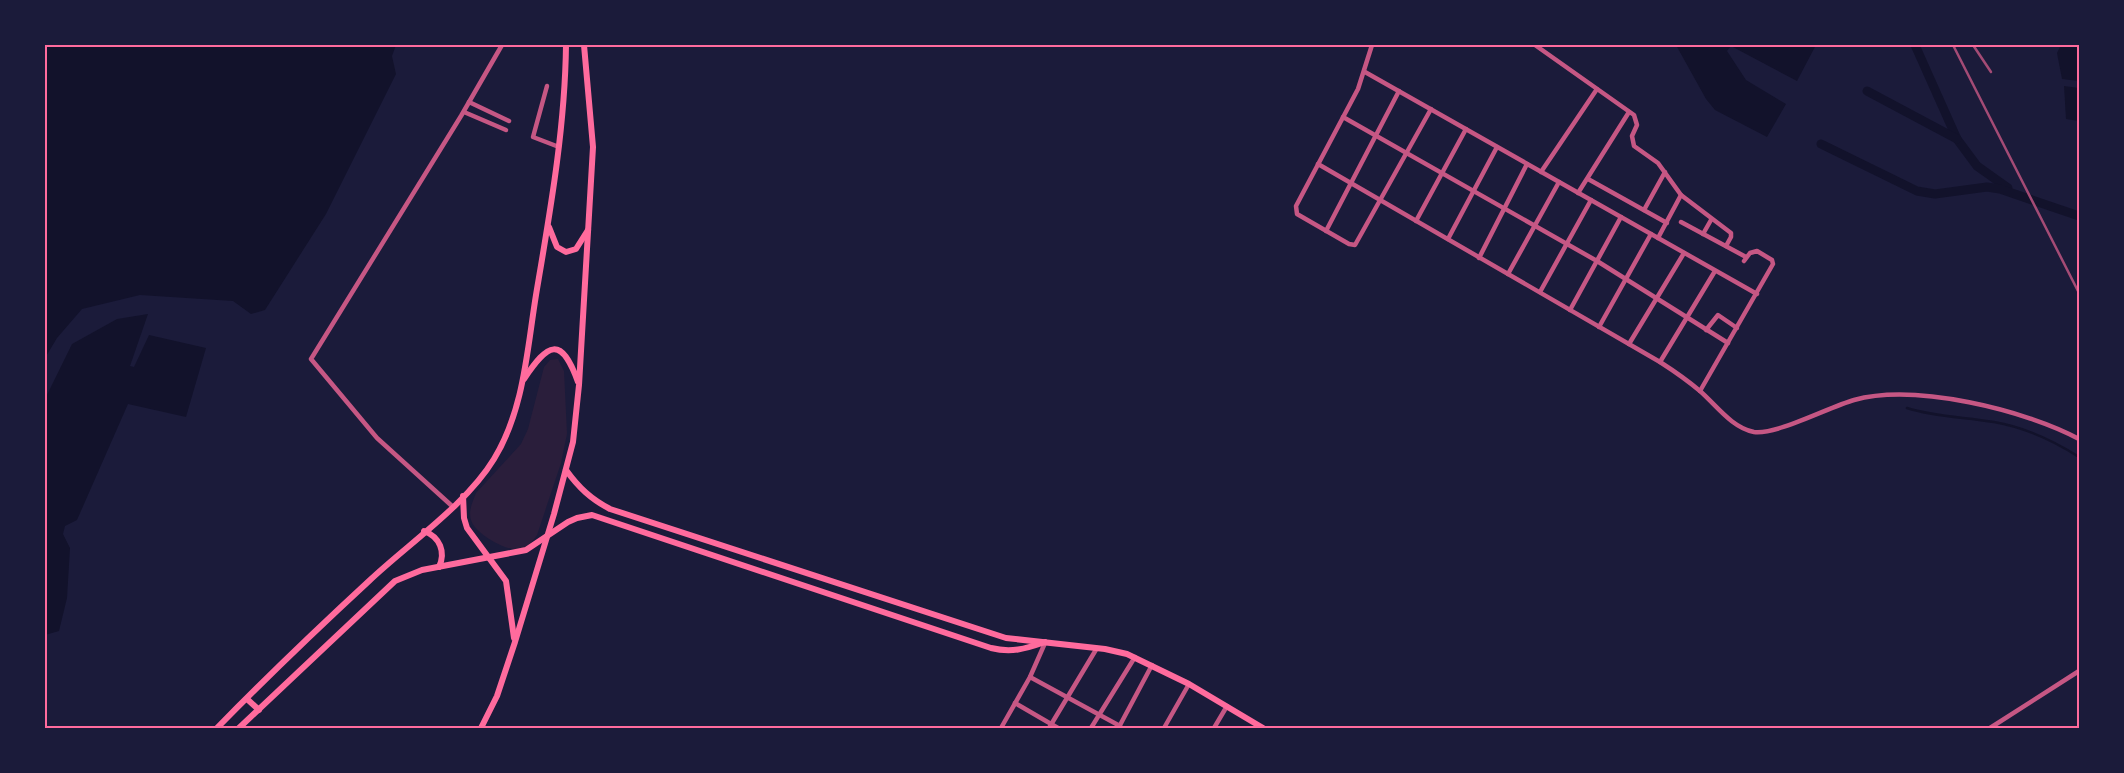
<svg xmlns="http://www.w3.org/2000/svg" width="2124" height="773" font-family="Arial,sans-serif">
  <style>
    .green { fill: #2a1e3b }
    .water { fill: #12122b }
    .lines { fill: none; stroke-linecap: round; stroke-linejoin: round }
    .stream { stroke: #12122b; stroke-width: 2.5 }
    .canal { stroke: #12122b; stroke-width: 9 }
    .minor { stroke: #c65784; stroke-width: 4.5 }
    .primary { stroke: #ff6b9d; stroke-width: 6 }
    .rail { stroke: #a44b75; stroke-width: 2.5 }
    .neatline { fill: none; stroke: #ff6b9d; stroke-width: 2 }
  </style>
  <rect width="100%" height="100%" fill="#1b1b3a"/>
  <path class="green" d="M558 359 564 371 567 434 561 463 537 535C532 543 524 550 515 549 502 549 474 532 471 520 468 511 473 501 476 493L521 444 528 429 544 367 550 360Z"/>
  <g class="water">
    <path d="M45 45H396L392 56 396 74 326 214 265 310 251 314 233 301 140 295 82 309 57 338 45 358Z"/>
    <path d="M1676 45H1816L1797 81 1731 46 1727 51 1746 80 1786 104 1767 137 1715 110 1706 99Z"/>
    <path d="M2061 45H2079V81L2062 79 2057 53Z"/>
    <path d="M2064 86 2079 88V121L2066 119Z"/>
    <path d="M148 314 130 366 134 367 149 335 206 348 186 417 128 404 77 520 65 526 63 534 70 548 67 598 59 631 45 635V399L72 344 117 319Z"/>
  </g>
  <g class="lines">
    <path class="stream" d="M1907 408C1935 417 1965 417 1994 422 2023 427 2054 441 2079 457"/>
    <g class="canal">
      <path d="M1915 45 1957 139 1977 166 2008 188"/>
      <path d="M1867 91 1957 139"/>
      <path d="M1821 144 1917 191 1935 194 1987 187 2000 189 2079 216"/>
    </g>
    <g class="minor">
      <path d="M1372 45 1358 89 1296 206 1297 214 1349 244 1355 245 1431 109"/>
      <path d="M1535 45 1634 115 1637 125 1632 136 1634 146 1658 163 1681 195 1731 233V237L1726 246"/>
      <path d="M1365 72 1757 294"/>
      <path d="M547 86 533 137 559 147"/>
      <path d="M469 102 509 121"/>
      <path d="M464 112 506 130"/>
      <path d="M1343 117 1597 261 1728 343"/>
      <path d="M1318 164 1660 362C1674 371 1687 380 1700 391 1716 405 1732 428 1754 432 1777 435 1829 407 1854 400 1915 383 2025 410 2079 439"/>
      <path d="M1541 172 1597 89"/>
      <path d="M1588 179 1667 223"/>
      <path d="M1578 193 1629 112"/>
      <path d="M1644 210 1665 172"/>
      <path d="M1416 221 1466 129"/>
      <path d="M1681 222 1746 257"/>
      <path d="M1326 231 1399 91"/>
      <path d="M1703 234 1711 220"/>
      <path d="M1658 238 1681 195"/>
      <path d="M1448 239 1497 147"/>
      <path d="M1479 258 1527 164"/>
      <path d="M1508 274 1559 182"/>
      <path d="M1540 292 1591 200"/>
      <path d="M1570 310 1621 217"/>
      <path d="M1599 327 1651 234"/>
      <path d="M1706 330 1718 315 1737 328"/>
      <path d="M1629 344 1684 253"/>
      <path d="M1660 362 1715 271"/>
      <path d="M1700 391 1773 264 1772 260 1757 251 1750 253 1744 261"/>
      <path d="M452 506 377 438 311 359 461 116 502 45"/>
      <path d="M1030 677 1120 726"/>
      <path d="M1015 703 1058 728"/>
      <path d="M1119 727 1152 665"/>
      <path d="M1001 728 1030 677 1045 643"/>
      <path d="M1049 728 1097 648"/>
      <path d="M1091 728 1135 657"/>
      <path d="M1164 728 1189 684"/>
      <path d="M1214 728 1227 706"/>
      <path d="M1990 728 2079 671"/>
    </g>
    <g class="primary">
      <path d="M549 227 557 247 566 252 576 249 588 230"/>
      <path d="M524 379C548 343 561 335 578 382"/>
      <path d="M566 470C579 488 591 499 610 509L1006 638 1105 649 1127 654 1189 684 1263 728"/>
      <path d="M463 496 464 518 467 528 506 581 514 638"/>
      <path d="M424 531C440 537 446 552 439 567"/>
      <path d="M247 699 259 710"/>
      <path d="M217 728C266 678 317 629 369 581 408 544 466 505 494 459 524 410 527 350 536 295 550 212 565 129 566 45"/>
      <path d="M239 728 395 581 422 570 526 550 568 522 577 518 592 515 991 648C1011 653 1025 649 1045 642"/>
      <path d="M481 728 497 696 515 642 554 514 573 442 579 385 593 147 584 45"/>
    </g>
    <g class="rail">
      <path d="M1953 45 2079 293"/>
      <path d="M1973 45 1991 72"/>
    </g>
  </g>
  <rect width="2124" height="773" fill="none" stroke="#1b1b3a" stroke-width="92"/>
  <rect x="46" y="46" width="2032" height="681" class="neatline"/>
</svg>
